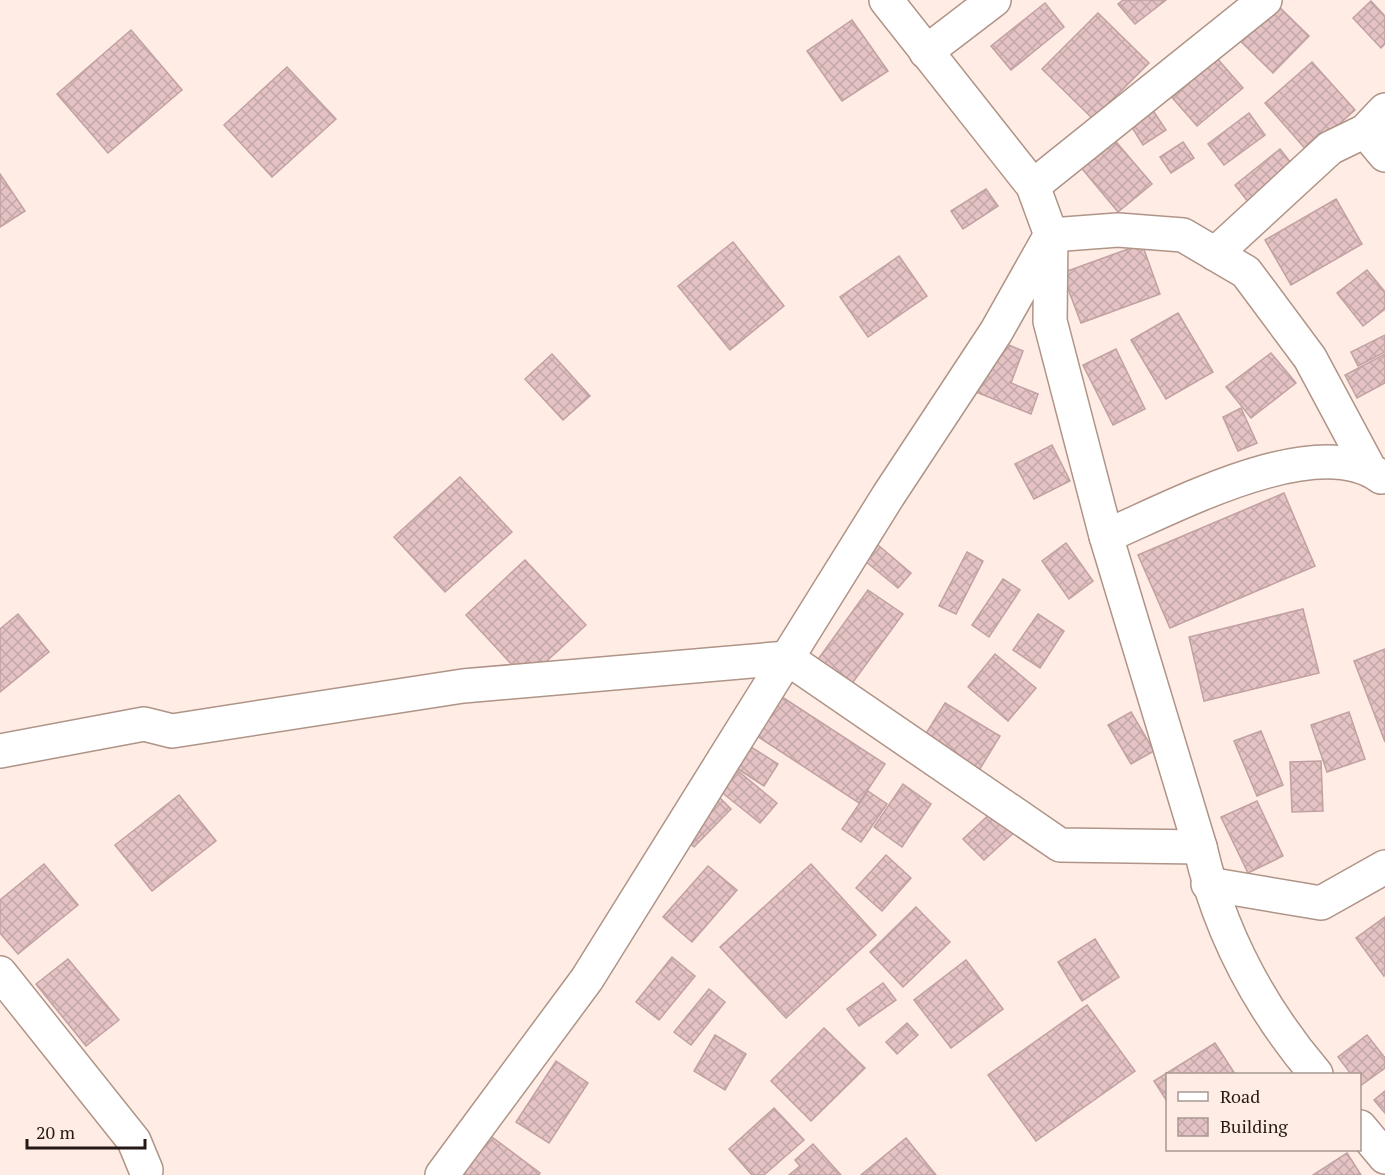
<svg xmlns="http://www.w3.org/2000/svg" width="1385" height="1175" font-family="'PT Serif',serif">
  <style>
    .building { fill: url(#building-cross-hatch); stroke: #c1a1a2; stroke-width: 1.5 }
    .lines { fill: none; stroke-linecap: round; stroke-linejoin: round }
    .minor-casing { stroke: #af9487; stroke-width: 36 }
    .minor { stroke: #fff; stroke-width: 33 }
  </style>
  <defs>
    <pattern id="building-cross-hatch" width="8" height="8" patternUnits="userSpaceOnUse" patternTransform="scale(1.5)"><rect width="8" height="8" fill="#e5c3c5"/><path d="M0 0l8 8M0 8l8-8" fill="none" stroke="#c4a7a8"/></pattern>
  </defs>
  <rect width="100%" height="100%" fill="#ffece4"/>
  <g class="building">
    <path d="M1123 0H1166L1135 24 1118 4Z"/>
    <path d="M1272 0 1309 36 1273 73 1226 27Z"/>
    <path d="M1371 1 1385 16V44L1381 48 1353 18Z"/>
    <path d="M1045 3 1064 27 1011 70 991 46Z"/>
    <path d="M1098 13 1149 63 1093 119 1042 69Z"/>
    <path d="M852 20 888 71 842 101 807 51Z"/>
    <path d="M131 30 182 90 108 153 57 94Z"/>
    <path d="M1208 48 1243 88 1197 126 1162 86Z"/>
    <path d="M1312 62 1355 110 1308 152 1265 103Z"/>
    <path d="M287 67 336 119 272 177 224 125Z"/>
    <path d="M1150 106 1166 130 1143 145 1128 121Z"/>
    <path d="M1249 113 1265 135 1224 165 1208 144Z"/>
    <path d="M1112 137 1152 184 1118 212 1079 165Z"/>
    <path d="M1183 142 1194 158 1171 173 1160 157Z"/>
    <path d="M1280 149 1294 167 1249 203 1235 185Z"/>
    <path d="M0 174 25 211 0 227Z"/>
    <path d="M986 189 998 206 963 229 951 211Z"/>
    <path d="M1336 199 1362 244 1291 285 1265 240Z"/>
    <path d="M733 242 784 306 730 350 678 286Z"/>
    <path d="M1142 244 1160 294 1081 323 1062 273Z"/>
    <path d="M899 256 927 296 868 337 840 297Z"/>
    <path d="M1367 270 1385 292V309L1363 326 1337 293Z"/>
    <path d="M1178 313 1213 372 1166 399 1131 340Z"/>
    <path d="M1385 335V352L1358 366 1351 352Z"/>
    <path d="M992 338 1023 351 1011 383 1038 394 1031 414 971 390Z"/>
    <path d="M1116 349 1145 409 1113 425 1083 365Z"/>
    <path d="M1271 353 1296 383 1251 418 1226 387Z"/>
    <path d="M552 354 590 396 563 420 525 379Z"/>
    <path d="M1385 354V383L1357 398 1345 375Z"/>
    <path d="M1241 408 1257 443 1238 451 1223 417Z"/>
    <path d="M1052 445 1070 481 1034 499 1015 464Z"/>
    <path d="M460 477 512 532 445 592 394 537Z"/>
    <path d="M1284 493 1315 566 1170 628 1138 555Z"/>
    <path d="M1066 543 1093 581 1069 599 1042 561Z"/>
    <path d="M878 545 911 573 898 588 865 561Z"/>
    <path d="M967 552 983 561 956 614 939 606Z"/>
    <path d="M525 560 586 625 526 680 466 615Z"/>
    <path d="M1003 579 1020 590 989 637 972 625Z"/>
    <path d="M868 590 903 614 845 693 811 669Z"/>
    <path d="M1303 609 1319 673 1204 701 1189 637Z"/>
    <path d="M18 614 49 652 0 692V629Z"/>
    <path d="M1038 614 1064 631 1040 668 1013 650Z"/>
    <path d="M1385 649V742L1354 661Z"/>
    <path d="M995 654 1036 688 1008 721 968 687Z"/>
    <path d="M779 695 885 764 859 803 754 734Z"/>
    <path d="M945 703 1000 736 970 785 915 751Z"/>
    <path d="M1131 712 1154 751 1131 764 1108 725Z"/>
    <path d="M1349 712 1365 759 1327 772 1311 725Z"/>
    <path d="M1261 731 1283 785 1257 796 1234 741Z"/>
    <path d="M743 742 778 764 764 786 729 763Z"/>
    <path d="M1321 761 1323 811 1292 812 1290 762Z"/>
    <path d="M732 766 777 803 760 823 715 787Z"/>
    <path d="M903 784 931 804 902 847 874 827Z"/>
    <path d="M868 791 887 804 861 842 842 829Z"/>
    <path d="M179 795 216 841 152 891 115 845Z"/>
    <path d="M720 798 731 809 694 847 683 837Z"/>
    <path d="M1257 801 1283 856 1248 873 1221 817Z"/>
    <path d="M996 808 1017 830 984 860 963 839Z"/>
    <path d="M886 855 911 878 882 911 856 888Z"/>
    <path d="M44 864 78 905 18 954 0 933V900Z"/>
    <path d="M811 864 876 935 786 1018 720 947Z"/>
    <path d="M708 866 737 890 692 942 663 917Z"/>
    <path d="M916 907 950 942 903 987 870 952Z"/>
    <path d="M1385 917V975L1384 976 1356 938Z"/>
    <path d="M1095 939 1119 977 1082 1001 1058 962Z"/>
    <path d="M672 957 695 976 659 1020 636 1002Z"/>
    <path d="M68 959 119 1020 86 1046 36 984Z"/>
    <path d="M966 960 1003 1009 951 1048 914 1000Z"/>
    <path d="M883 983 896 1000 859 1026 847 1009Z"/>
    <path d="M709 989 725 1002 691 1045 674 1032Z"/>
    <path d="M1087 1005 1135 1071 1036 1141 988 1075Z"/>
    <path d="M907 1023 918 1035 897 1054 886 1042Z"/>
    <path d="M824 1028 865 1068 811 1121 771 1081Z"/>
    <path d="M715 1035 746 1054 725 1090 694 1071Z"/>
    <path d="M1367 1035 1385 1058V1068L1360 1086V1074H1351L1338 1057Z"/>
    <path d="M1215 1043 1235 1074H1168V1103L1154 1081Z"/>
    <path d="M556 1061 588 1083 549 1143 516 1122Z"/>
    <path d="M1385 1091V1113L1374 1100Z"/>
    <path d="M774 1108 804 1140 764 1175H752L729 1149Z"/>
    <path d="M488 1134 540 1173 539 1175H461Z"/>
    <path d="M906 1138 936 1175H861Z"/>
    <path d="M813 1144 841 1175H789L800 1166 795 1160Z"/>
    <path d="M1347 1153 1361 1175H1313Z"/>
  </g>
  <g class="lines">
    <g class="minor-casing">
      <g id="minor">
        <path d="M886 0 1033 186 1051 235 1050 321 1106 536 1200 847C1220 934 1259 1007 1316 1074"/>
        <path d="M926 52 994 0"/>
        <path d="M1365 131 1385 155"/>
        <path d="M1033 186 1265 0"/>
        <path d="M1051 235 1118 230 1183 235 1246 272 1310 358 1369 468"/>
        <path d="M1215 254 1330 148 1365 131 1385 110"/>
        <path d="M1106 536C1172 508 1316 429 1381 477"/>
        <path d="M0 751 144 724 172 731 463 686 787 658 1060 845 1200 847"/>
        <path d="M1208 884 1321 903 1385 867"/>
        <path d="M0 973 134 1141 146 1170"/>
        <path d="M1360 1127 1385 1157"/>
        <path d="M442 1175 587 979 888 496 996 332 1049 238"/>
      </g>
    </g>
    <use href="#minor" class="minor"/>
  </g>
  <rect x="1166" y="1073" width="195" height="78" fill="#ffece4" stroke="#a79891" stroke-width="1.5"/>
  <rect x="1178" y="1092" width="30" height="9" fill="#ffffff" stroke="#a79891" stroke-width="1.5"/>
  <text x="1220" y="1103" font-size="18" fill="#241914">Road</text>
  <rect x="1178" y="1118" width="30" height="18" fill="url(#building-cross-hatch)" stroke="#a79891" stroke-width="1.5"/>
  <text x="1220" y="1133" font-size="18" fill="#241914">Building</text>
  <path d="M27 1139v9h118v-9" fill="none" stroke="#241914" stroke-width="3"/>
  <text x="36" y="1139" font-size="18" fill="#241914" stroke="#ffece4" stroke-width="4.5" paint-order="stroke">20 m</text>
</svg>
